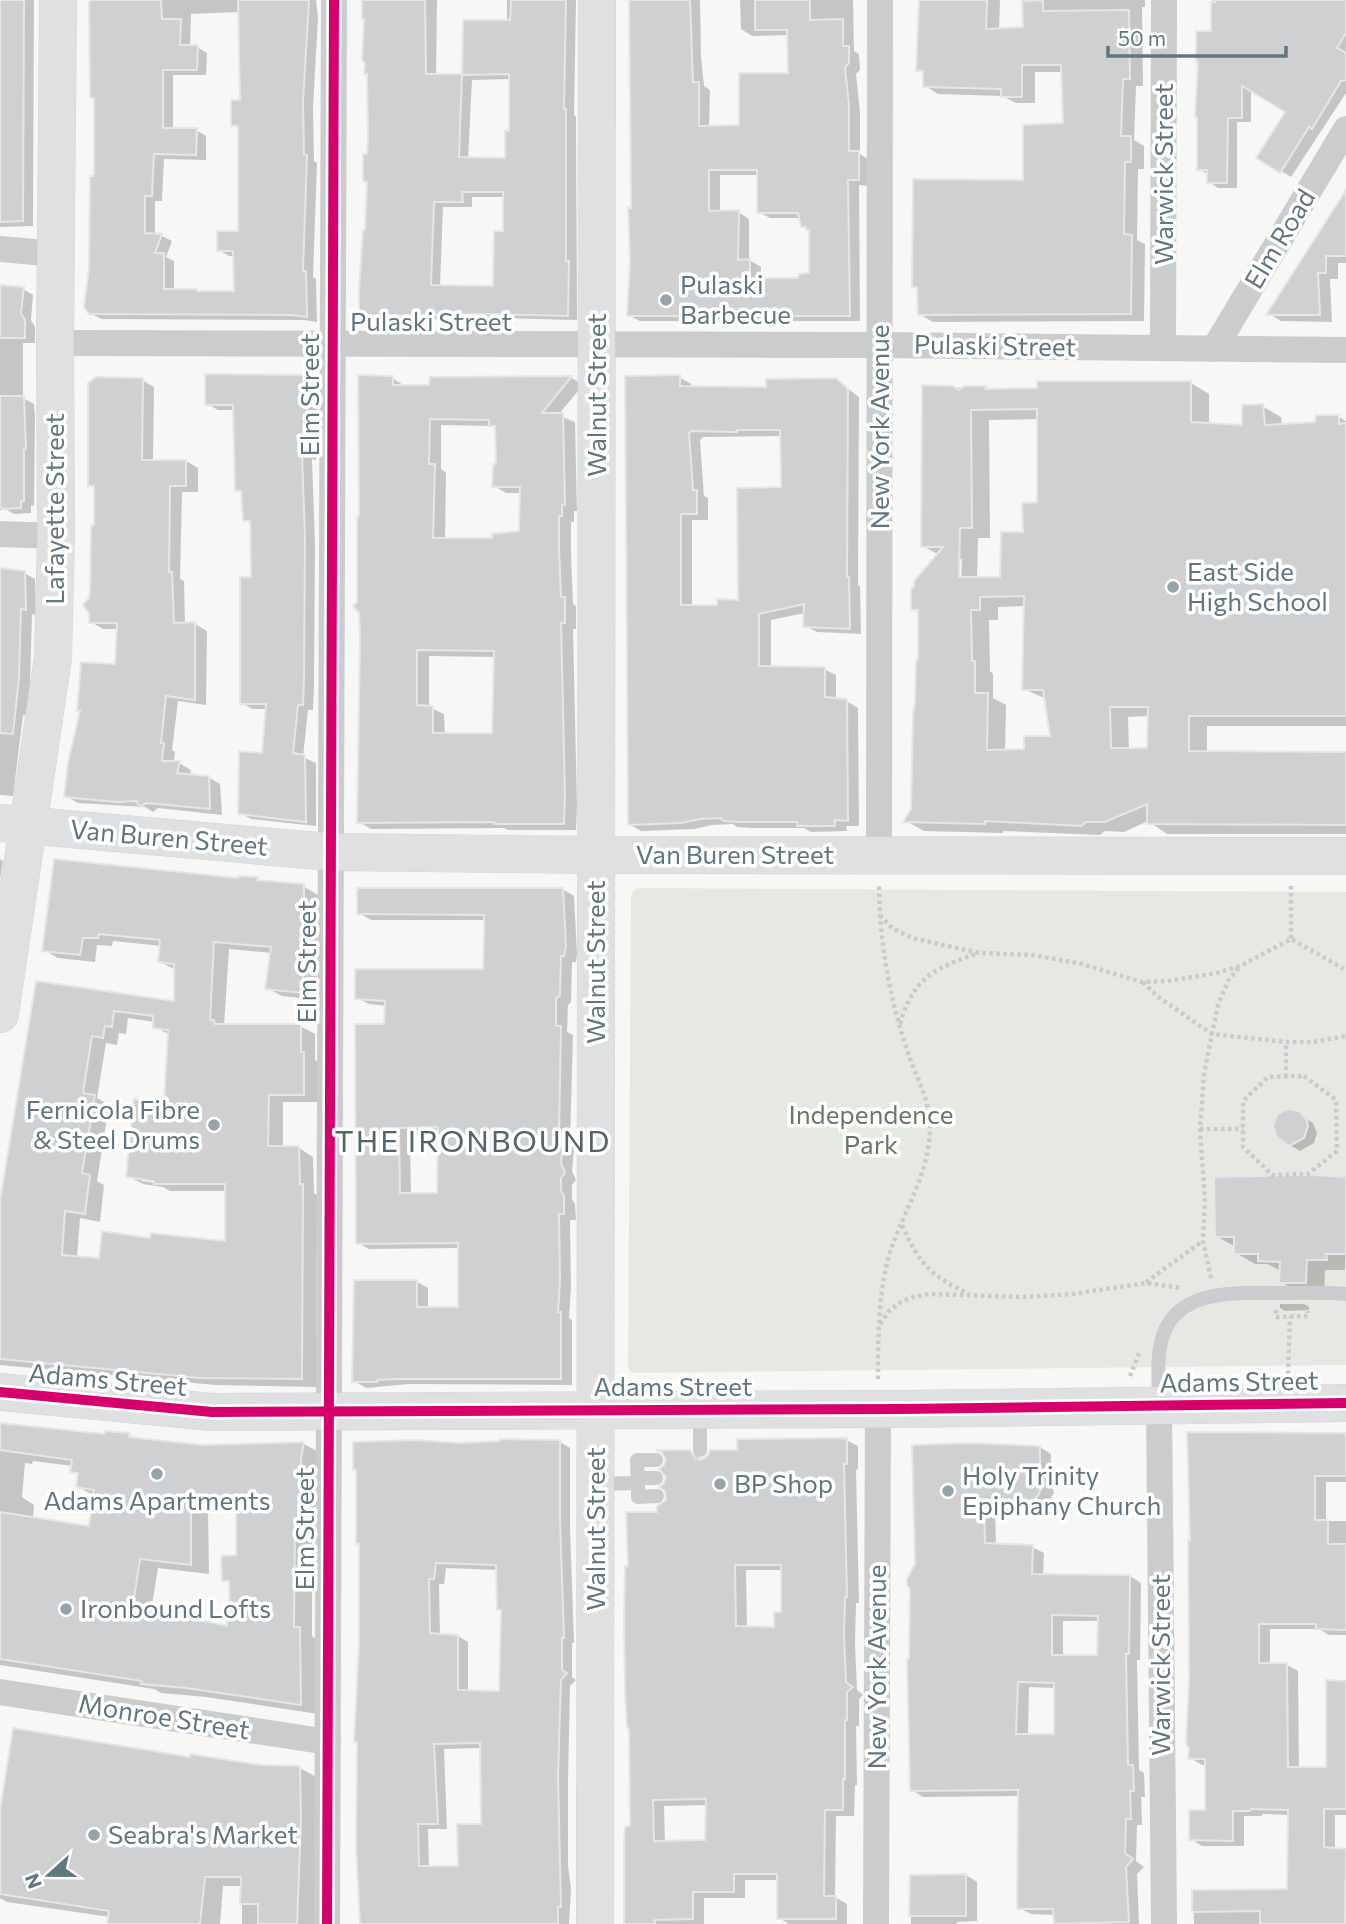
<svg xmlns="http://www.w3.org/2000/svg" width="1346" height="1924" font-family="Commissioner,sans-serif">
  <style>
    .green { fill: #e6e9e3 }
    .shadow { fill: #0003; fill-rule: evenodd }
    .building { fill: #ced0d1; stroke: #e6e6e6; stroke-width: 2; fill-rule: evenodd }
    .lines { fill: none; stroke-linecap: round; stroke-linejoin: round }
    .secondary-casing { stroke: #d4d5d5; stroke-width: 38 }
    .path { stroke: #c8cacb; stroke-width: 4.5; stroke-dasharray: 3.5 3.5; stroke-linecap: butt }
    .lane { stroke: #cbcccd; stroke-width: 14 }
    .street { stroke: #cbcccd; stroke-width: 26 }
    .secondary { stroke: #dfe0e1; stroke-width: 37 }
    .cycleway-casing { stroke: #fff; stroke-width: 15 }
    .cycleway { stroke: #d6006c; stroke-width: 10 }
    .poi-dot { fill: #96a3aa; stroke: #fff; stroke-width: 2.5 }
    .labels { text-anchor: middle; stroke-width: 7; stroke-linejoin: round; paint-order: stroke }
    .street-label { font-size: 26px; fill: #627681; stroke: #fff }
    .poi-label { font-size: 26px; fill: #627681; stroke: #fff; text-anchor: start }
    .park-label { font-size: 26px; fill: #677861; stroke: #fff }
    .quarter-label { font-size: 30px; letter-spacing: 2px; fill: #54646b; stroke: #fff }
  </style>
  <rect width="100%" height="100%" fill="#f7f7f6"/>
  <path class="green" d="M640 888 1346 892V1365L632 1373 628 1368 631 895 635 889Z"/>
  <g class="shadow">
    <path d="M0 0H34L33 226 0 227Z"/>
    <path d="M90 0H316L318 17 313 108 314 161 317 163 313 277 316 279 317 322 304 320 101 319 90 313 96 178V100L92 97ZM240 12 242 102 233 125 240 129V233L219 250 229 256H235L236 292 174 291V261L166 257 172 241 162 236 155 235V201H162L164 159 206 160V136L196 130H173V75H206L207 53 197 47H190L191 14Z"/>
    <path d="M364 0H437L436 76H464L465 22H507V0H576L574 115 576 117 577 320 503 318 371 321 361 315 367 232 369 138ZM511 79V133L506 160 468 159 472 80ZM472 197H505V233L494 287H440L443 207H472Z"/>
    <path d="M630 0H700L701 56 704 86 710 90 709 127H740L790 75 789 35 752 36 741 29 740 0H853L854 51 859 54 860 70 856 74 860 112V154L869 160 870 186 859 185 860 321H640L628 315 633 210ZM720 175H759V212L770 218H801L802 226 810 231 811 275 800 280H761V267L749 260V219L738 212H720Z"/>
    <path d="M918 0H1000L999 30 1024 29V0H1145V7H1142L1143 86H1136L1134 140 1144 146V169H1138L1137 240 1145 244 1144 321 933 322 919 314V289L914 286 1025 181 1065 125 1063 72H1035V103H1016L1002 96 938 94 925 86V74L918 70Z"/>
    <path d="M1213 0H1346V93L1291 177 1258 157 1287 111 1251 89V122H1237V188H1218L1209 182V175L1199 169 1213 33Z"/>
    <path d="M1346 207V263H1338V279H1330L1332 322 1281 321 1269 314Z"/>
    <path d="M0 287 23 289 33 295 31 320 35 327V343H23V398L34 404 35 416 34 506 31 505V513L14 514 7 510H0Z"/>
    <path d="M308 377 318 383 316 460 312 459 315 544 314 686 313 710H308L303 757 316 763V826L251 819 240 813 263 755 268 709H252L242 703 252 579V524L244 520 242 493 237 490 235 410H218L207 404Z"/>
    <path d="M679 377 691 384V388L767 389 836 380 859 397 858 585 860 586 861 634 817 632 805 626V613L771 620V668L824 669 836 675V700L846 701 858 708 859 826H846L847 831 811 832 804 828H754L737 827 733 824 712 825 694 829 641 831 629 824ZM782 436V489L739 602 718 607 692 606V520H708V498L704 496 700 440 703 437Z"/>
    <path d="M392 378 405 386 431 387V379L572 378 583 385 558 415 575 422 577 511H574V522H571V554L573 604 576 606V629H573L577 805 576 830H508L504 828 371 829 359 822V603ZM441 425 493 426 497 429 498 465 494 486 506 493H521V533L493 540H445L446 473 441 469ZM429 656 495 657 494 735H445L444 714 429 707Z"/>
    <path d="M142 380 154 387 153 461H186L198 468V492H182L180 579 184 581 185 624H195L207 631 206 705 178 701 172 750 175 752 174 763H179L191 770 190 776 208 777 220 784 222 815 158 808 153 812 145 807 78 803 66 796 81 712 117 666 119 629H103L91 622 96 488 90 485Z"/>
    <path d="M1191 383 1209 394V425L1244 427 1262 406 1281 417 1282 426 1317 424 1339 417 1346 421V726H1207V753L1346 754V834H1167L1148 821 1124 832 1105 831 1100 835 1003 831V833L924 831 906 821 913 809 919 662 920 613 912 609 939 555 923 546 924 387 985 388 990 390ZM1039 419V504L1002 579H977L978 538H990L989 420ZM962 558 961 585H957L958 562ZM1025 606 1024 689 1046 699 1052 737 1026 750 1005 751 1006 705 993 698V674L990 671 989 620H998V607ZM1149 716V750H1129L1128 717Z"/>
    <path d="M0 568 24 573 35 579 36 615 32 614 30 684 26 715H23L13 796 0 795Z"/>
    <path d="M0 859 3 861 0 880Z"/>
    <path d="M257 879 262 882 303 886 318 895 317 1000 282 996 267 988 272 953 229 949 224 1026H300L315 1034V1060L318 1062V1102H283V1148H299L313 1157 314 1193 317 1195 316 1387 216 1385 0 1365V1216L38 983 176 1003V970L160 962 162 946 113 941 112 946 97 945 95 962 58 958 44 950 240 880ZM128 1018 155 1022V1027L170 1035 166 1104 128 1176 143 1184 163 1187 170 1191H227V1243L152 1240 100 1260 77 1258 80 1218 100 1222 104 1185 97 1181 109 1105 97 1098 106 1043 117 1045 119 1033 126 1034ZM141 1177 163 1180V1184L141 1181Z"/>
    <path d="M562 889 574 896 577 954 576 962H572L571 1002 568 1005 567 1032 573 1035 570 1143 574 1149 572 1171 576 1180 572 1185V1199L575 1204 576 1220H570L571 1288 569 1318 572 1320V1385L409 1384 366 1388 354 1381 417 1282 428 1288V1309L460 1308V1248L369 1249 358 1243 387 1006 369 1004 357 998 485 971 486 920H371L359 913ZM440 1133 439 1195H411L410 1134Z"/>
    <path d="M1293 1111 1313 1123 1317 1133 1314 1143 1300 1151 1290 1145Z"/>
    <path d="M1346 1178 1345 1270H1325L1324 1293H1300L1281 1282V1271L1267 1264H1255L1236 1253V1247L1216 1236Z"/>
    <path d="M1280 1304H1304L1309 1307V1310L1285 1311 1280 1308Z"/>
    <path d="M0 1425 76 1434 129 1435 137 1440 203 1447 304 1444 322 1454 315 1508V1535H312V1636L317 1640 318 1714 206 1697 161 1693 154 1689 0 1665ZM33 1461 73 1466 72 1471 79 1475 78 1487 95 1496 90 1528 33 1519 34 1505 22 1497 25 1463 32 1464ZM208 1508H238V1557L224 1580 231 1584V1621L228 1628 151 1611 158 1568 209 1574Z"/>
    <path d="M1346 1434V1482H1326V1521H1346V1635H1329L1319 1629H1270V1665H1287L1298 1671 1299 1769H1328L1346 1682V1815H1335V1850L1346 1851V1924H1194L1193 1892 1288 1890 1289 1815 1262 1814V1816H1244V1846H1202L1191 1839 1207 1812V1765H1202L1190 1758 1189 1542Z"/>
    <path d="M846 1440 858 1446V1469L856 1470 859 1603H856L855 1643 857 1690 863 1695 859 1699V1726H856L857 1785H855L854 1816H836L835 1897 847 1904V1924H789L779 1918V1880H745V1898H704V1924H625L632 1828 630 1568 668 1501 690 1452 703 1460 739 1452ZM746 1570H782V1614L776 1628H747ZM707 1805V1842L665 1843 664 1806Z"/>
    <path d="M560 1442 570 1448V1527L574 1643H572V1677L576 1680 570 1686 568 1782V1866L571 1889 569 1924H360L361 1642 358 1471 355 1469 459 1445ZM446 1568 498 1570 499 1609 503 1611 500 1693 468 1692V1642L458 1636 440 1635 439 1584H444ZM481 1748 482 1826 459 1868H429L428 1829H447L444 1749Z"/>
    <path d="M1040 1447 1051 1454V1483L1054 1493 1043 1510 995 1511 996 1546 1032 1547 1044 1553 1043 1576H1130L1141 1583 1140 1660H1137L1139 1770 1144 1773 1145 1797H1141L1142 1825H1137L1136 1861 1144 1867 1137 1874 1139 1924H1056L1055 1915 1031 1914 1019 1908 1020 1796 923 1797 912 1790V1588L908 1580ZM1063 1621H1099V1657H1063ZM1029 1687 1056 1688 1055 1735 1028 1736Z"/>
    <path d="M191 1759 261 1767 300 1768 318 1778 314 1924H242V1886H223L220 1924H109L110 1917 7 1902 0 1898V1823Z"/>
    <path d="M966 1875 977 1882V1921L957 1922V1924H911V1877Z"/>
  </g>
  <g class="building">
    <path d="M0 0H24L23 221 0 222Z"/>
    <path d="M91 0H161L162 19H181L180 45H198L197 70H163V128H197L196 155 154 154 152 196H145V233L162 234 155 253H164V289H197V291H234L233 251H217V231H238V126H231V100H240L238 0H309L303 102 304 155H307L303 271H306L307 317 292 315 89 314 84 307 89 267 90 176H94V98H90L89 2Z"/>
    <path d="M362 0H425L426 74H462L463 20H510L511 0H566L564 109H566V261H569L568 316 491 314 359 316V290L363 230H365L367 182 363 181V154H367L368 138 367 74H364L365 63 362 60 364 19H362ZM509 74V131H505V158L459 157 462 75ZM462 192H503V231H494L493 286 431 285 434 202H463Z"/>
    <path d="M629 0H690L693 82H699V126L739 125V73H788L787 30H755V0H810V20L843 19V46H849V63L845 67 849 105V151H859V180H848L850 316H627L630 260 628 208H631ZM709 170H757V213H798L801 227H806V230H809V273L799 274 798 278H750V259L738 260 739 210 709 211Z"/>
    <path d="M919 0H987L986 29 1023 27 1022 1 1043 0V11L1129 10 1130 79H1123L1121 136H1131V162H1125L1124 234 1132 235 1131 314 918 315 917 287H912L913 179 1023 180V125L1063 123 1061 65H1022V97H1001V89L923 87V71H916Z"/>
    <path d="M1215 0H1346V33L1337 48 1346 53V80L1341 81 1312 129 1309 127 1280 173 1256 158 1285 112 1242 86V118H1228L1227 183H1207V170H1197V117H1195L1198 62H1196V31H1211V2H1215Z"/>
    <path d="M1346 190V256H1326V273H1318L1320 315H1266Z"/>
    <path d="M0 285 24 287 21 313 25 320V338H0Z"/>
    <path d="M205 374 308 375 306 455 302 454 305 537 304 680 303 705H298L293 753 305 755 306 822 238 814 239 751 262 753 266 704H240V577H251L250 521H243L241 491H235L233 405H205Z"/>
    <path d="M358 375 393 376V385H429L430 377 572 376 542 413H563L565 505H562V516H559V547L561 597H565V623H561L565 797 564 824H494V822L357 823 360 637 359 613 353 606 357 602V519L359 515ZM430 419 489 420V426H495L496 464H493L492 487H520L519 531 492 534V538H433L435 464H429ZM417 650 494 651 492 733H433V706L417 705Z"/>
    <path d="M680 375V386L766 387V379L836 378 848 389 847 577H849L850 629 803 627 804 604 759 614V666L825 667V697L847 699 848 821 835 820V826H797V822H741L724 821 720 818 700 819 681 823 628 825 625 376ZM737 430H780L781 487 737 488 738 600 717 599V605H681V514H697V490H693L689 433 691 431 737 432Z"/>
    <path d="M96 377 143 378 142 460H186V486H170L169 572H172L174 623 195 622V700L166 696 161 743H164L162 761H180L177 773 209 776 210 809 146 803 140 807 136 801 117 802 64 797 68 762 80 711H77L81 662 115 664 117 623H89V613L83 605 89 598 90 590 91 525H94V486H88V383Z"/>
    <path d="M1037 381H1191V422L1242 425V405L1263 404 1265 425 1315 422 1316 415H1339V424L1346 423V716H1189V751L1346 752V825L1147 824V804L1105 822H1086L1081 826 985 821V824L903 822 911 809 913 713 915 703 916 660H918V610H911V589L914 587V581L943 547H921L922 385 953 386 959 390 965 386H986L985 389 1037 388ZM1037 409V502L1022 503 1023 532H1001L1000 577H959L960 528H972L971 410ZM1024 596 1022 690H1043L1050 736H1024V749L987 750 988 693H975V661H972L971 610H980V597ZM1110 707H1148L1147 748H1111Z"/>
    <path d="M0 396H24L26 449H24V501H21V508L2 509 0 505Z"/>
    <path d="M0 568 25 571 26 610 21 609 19 677 13 734 0 733Z"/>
    <path d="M54 859 238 878 239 876 258 877 257 880 304 884 303 993 265 989 271 947 214 942 210 1020H214L215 1024H301V1052H304V1095H269L268 1146H299L300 1184H303L302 1379 200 1378 0 1359V1201L36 981 174 1001V964L158 962 160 940 99 934 98 938H83L80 955 42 951ZM114 1011 153 1016V1028L168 1030 164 1103 134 1099 126 1177 154 1181V1184H225V1241L151 1233 150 1238 102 1231 99 1258 62 1255 65 1211 85 1214 90 1175 82 1173 95 1095 83 1093 92 1036 103 1038 105 1026 112 1027Z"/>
    <path d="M357 888H563L566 946 564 956H561L560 995 556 999V1026H561L559 1135 563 1141 561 1163 565 1173 561 1178V1191L564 1196V1214H559L560 1281 558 1312H561V1379H396L377 1380V1382H352L354 1280H417V1307H458V1243L356 1244 355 1024H384L385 1001 355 999V969H483L484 937V915L357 914ZM438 1127 437 1193H400L399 1128Z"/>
    <path d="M1287 1109 1299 1111 1307 1120 1308 1126 1304 1138 1289 1146 1276 1136 1273 1125 1277 1115Z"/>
    <path d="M1315 1175 1346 1177V1254H1326L1327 1260H1307L1306 1283H1279L1280 1262 1258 1261V1254H1234V1237H1215L1214 1177Z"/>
    <path d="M0 1423 104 1434 105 1431 129 1433V1437L203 1445 304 1442 301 1459V1499H298V1526H295L294 1627H300L301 1705 186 1688 141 1684 142 1681 0 1659V1512L89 1526 94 1490 76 1487 78 1473 70 1472 72 1460 0 1450ZM236 1498V1555L221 1556 222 1581H229L230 1619H227V1626L133 1605 140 1559 191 1565V1499Z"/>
    <path d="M1187 1432 1346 1433V1476H1315V1520H1328V1544H1346V1630L1316 1629V1624H1259V1663H1287L1288 1767H1326V1680L1346 1681V1809H1324V1847L1346 1849 1345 1924H1260V1911L1192 1912V1890L1287 1889 1288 1810 1251 1809 1250 1811H1233V1841L1189 1840V1810H1205V1759H1188L1189 1749 1186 1744 1189 1679 1188 1540 1190 1541Z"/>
    <path d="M847 1438V1464H844L847 1597H845L844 1636 846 1682 853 1687 847 1692V1720H845V1779H843V1810H825L824 1896H836V1919H777V1874H734V1892H693V1919L655 1920V1924H624V1842L625 1827 630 1826 629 1728H627L625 1692 624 1620 625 1566H628L626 1512H657V1506L666 1500 665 1491 659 1487 664 1483 666 1477 659 1469 664 1465 666 1459 661 1452 656 1450H690L695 1458 701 1460 708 1455 710 1450H737V1439ZM735 1565H781V1612H774V1627L736 1626ZM706 1799 705 1840 654 1841 653 1800Z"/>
    <path d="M500 1439 560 1440V1520L564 1638H562V1670L567 1673 561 1680 558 1776 561 1907H558V1924H360L356 1847 357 1742H354L359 1642V1544H356V1470H353V1442L416 1440 459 1443 500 1441ZM436 1563 496 1565 497 1610H501L499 1691 458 1690V1635L430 1633 429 1579H434ZM480 1743 481 1824H457L458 1866H419L418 1824H438L434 1744Z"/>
    <path d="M968 1443 1040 1446V1476L1044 1486 1040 1490 1039 1494 1031 1504 984 1505 985 1543 1033 1545 1032 1574 1130 1575 1129 1654H1126L1128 1765H1133L1134 1791H1130L1131 1819H1126L1125 1853 1133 1859 1126 1867 1129 1922 1054 1924 1053 1909H1017L1018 1790 910 1791 907 1659H909L910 1589 907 1585V1579L915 1564 912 1445ZM1052 1615 1098 1616 1097 1655H1052ZM1018 1682 1054 1683V1734H1016Z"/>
    <path d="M13 1728 190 1757V1754L261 1765 300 1766 301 1823 297 1924H258V1904H240L241 1877H205L200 1924H107L109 1911 0 1894V1810Z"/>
    <path d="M966 1874V1916H909L910 1875Z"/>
  </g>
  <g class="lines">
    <g class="secondary-casing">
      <g id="secondary">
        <path d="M0 823 330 852 596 855 1346 856"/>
        <path d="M0 1014 53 658 56 536 55 343 58 0"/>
        <path d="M0 1392 212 1412 901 1409 1346 1403"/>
        <path d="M595 1924 597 0"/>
      </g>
    </g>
    <g class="path">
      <path d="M1291 886V939"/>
      <path d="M880 915 892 928 912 938 980 953 1033 955 1082 964 1142 982 1168 981 1217 973 1240 966 1291 939 1346 970"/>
      <path d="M1143 982 1157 996 1212 1034 1286 1042H1313L1346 1036"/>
      <path d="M900 1024C914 976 935 968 979 953"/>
      <path d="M1304 1076 1336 1100 1337 1151 1308 1174 1272 1175 1243 1147V1101L1268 1077Z"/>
      <path d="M1286 1077V1043"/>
      <path d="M1200 1129H1243"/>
      <path d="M902 1225C920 1265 930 1275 969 1294"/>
      <path d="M1211 1278 1203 1241 1205 1202 1200 1129 1204 1074 1218 1005 1228 981 1240 966"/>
      <path d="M1146 1282 1203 1241"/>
      <path d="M1276 1310V1317L1308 1316V1311"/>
      <path d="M880 1324 889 1311 901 1302 913 1297 929 1294 1023 1297 1073 1294 1146 1283 1181 1288"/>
      <path d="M1288 1374 1290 1317"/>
      <path d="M1130 1376 1140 1351"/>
      <path d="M878 1379C878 1338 878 1293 890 1252 904 1210 930 1173 930 1126 930 1099 915 1075 907 1050 889 996 879 939 879 883"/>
    </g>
    <g class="lane">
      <path d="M1159 1405C1159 1382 1156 1357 1163 1335 1179 1287 1242 1293 1281 1293 1303 1293 1324 1292 1346 1294"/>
      <path d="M700 1409V1450"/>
      <path d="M638 1478H656"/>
      <path d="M638 1483 637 1460H656"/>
      <path d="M597 1484 638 1483V1497L657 1496"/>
    </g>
    <g class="street">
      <path d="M0 249 57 254"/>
      <path d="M55 343 880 345 1346 350"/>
      <path d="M1163 347 1164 0"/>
      <path d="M1214 349 1346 129"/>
      <path d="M0 534 56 536"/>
      <path d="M879 855 880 0"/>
      <path d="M1159 1406 1164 1924"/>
      <path d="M0 1692 328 1742"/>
      <path d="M327 1924 334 0"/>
      <path d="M876 1924 878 1409"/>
    </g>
    <use href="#secondary" class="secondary"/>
    <g class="cycleway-casing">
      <g id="cycleway">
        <path d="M0 1392 212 1412 901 1409 1346 1403"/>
        <path d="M327 1924 334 0"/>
      </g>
    </g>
    <use href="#cycleway" class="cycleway"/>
  </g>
  <g class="poi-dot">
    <circle cx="666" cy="300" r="7"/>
    <circle cx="1173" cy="587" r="7"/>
    <circle cx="214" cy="1125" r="7"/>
    <circle cx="157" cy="1474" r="7"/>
    <circle cx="720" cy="1484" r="7"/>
    <circle cx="948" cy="1491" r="7"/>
    <circle cx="66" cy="1609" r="7"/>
    <circle cx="94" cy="1835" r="7"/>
  </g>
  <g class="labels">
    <g class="street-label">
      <text transform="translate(1164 174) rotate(-90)" y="9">Warwick Street</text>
      <text transform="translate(1280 239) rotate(-59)" y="9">Elm Road</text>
      <text x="431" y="331">Pulaski Street</text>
      <text transform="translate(995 346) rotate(1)" y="9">Pulaski Street</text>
      <text transform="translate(310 395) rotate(-90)" y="9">Elm Street</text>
      <text transform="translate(597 395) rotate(-90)" y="9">Walnut Street</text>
      <text transform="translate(880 427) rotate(-90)" y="9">New York Avenue</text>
      <text transform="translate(55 509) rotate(-90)" y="9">Lafayette Street</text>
      <text transform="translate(169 838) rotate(5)" y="9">Van Buren Street</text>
      <text x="735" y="864">Van Buren Street</text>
      <text transform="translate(307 962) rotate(-90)" y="9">Elm Street</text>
      <text transform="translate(596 962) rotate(-90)" y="9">Walnut Street</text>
      <text transform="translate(108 1380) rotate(5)" y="9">Adams Street</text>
      <text transform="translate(1239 1382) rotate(-1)" y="9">Adams Street</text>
      <text x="673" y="1396">Adams Street</text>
      <text transform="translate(305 1529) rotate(-90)" y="9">Elm Street</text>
      <text transform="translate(596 1529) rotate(-90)" y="9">Walnut Street</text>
      <text transform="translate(1161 1665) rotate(-90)" y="9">Warwick Street</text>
      <text transform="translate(877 1667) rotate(-90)" y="9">New York Avenue</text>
      <text transform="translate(164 1717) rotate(9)" y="9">Monroe Street</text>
    </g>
    <g class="poi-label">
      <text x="680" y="294">Pulaski<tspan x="680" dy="30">Barbecue</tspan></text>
      <text x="1187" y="581">East Side<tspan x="1187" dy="30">High School</tspan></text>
      <text x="200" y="1119" text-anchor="end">Fernicola Fibre<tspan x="200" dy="30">&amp; Steel Drums</tspan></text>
      <text x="962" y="1485">Holy Trinity<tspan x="962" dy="30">Epiphany Church</tspan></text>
      <text x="734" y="1493">BP Shop</text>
      <text x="157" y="1510" text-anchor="middle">Adams Apartments</text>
      <text x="80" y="1618">Ironbound Lofts</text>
      <text x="108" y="1844">Seabra's Market</text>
    </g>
    <g class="park-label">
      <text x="871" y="1124">Independence<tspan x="871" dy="30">Park</tspan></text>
    </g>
    <g class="quarter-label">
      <text x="473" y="1152">THE IRONBOUND</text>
    </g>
  </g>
  <g transform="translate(49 1875) rotate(249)" stroke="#ffffff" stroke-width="5" paint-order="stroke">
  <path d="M0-5L12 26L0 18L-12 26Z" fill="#627681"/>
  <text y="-10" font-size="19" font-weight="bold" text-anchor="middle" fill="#627681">N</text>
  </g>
  <path d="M1108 46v10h178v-10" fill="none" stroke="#627681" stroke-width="3.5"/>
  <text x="1118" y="46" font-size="21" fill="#627681" stroke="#ffffff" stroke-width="5" paint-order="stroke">50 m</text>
</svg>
